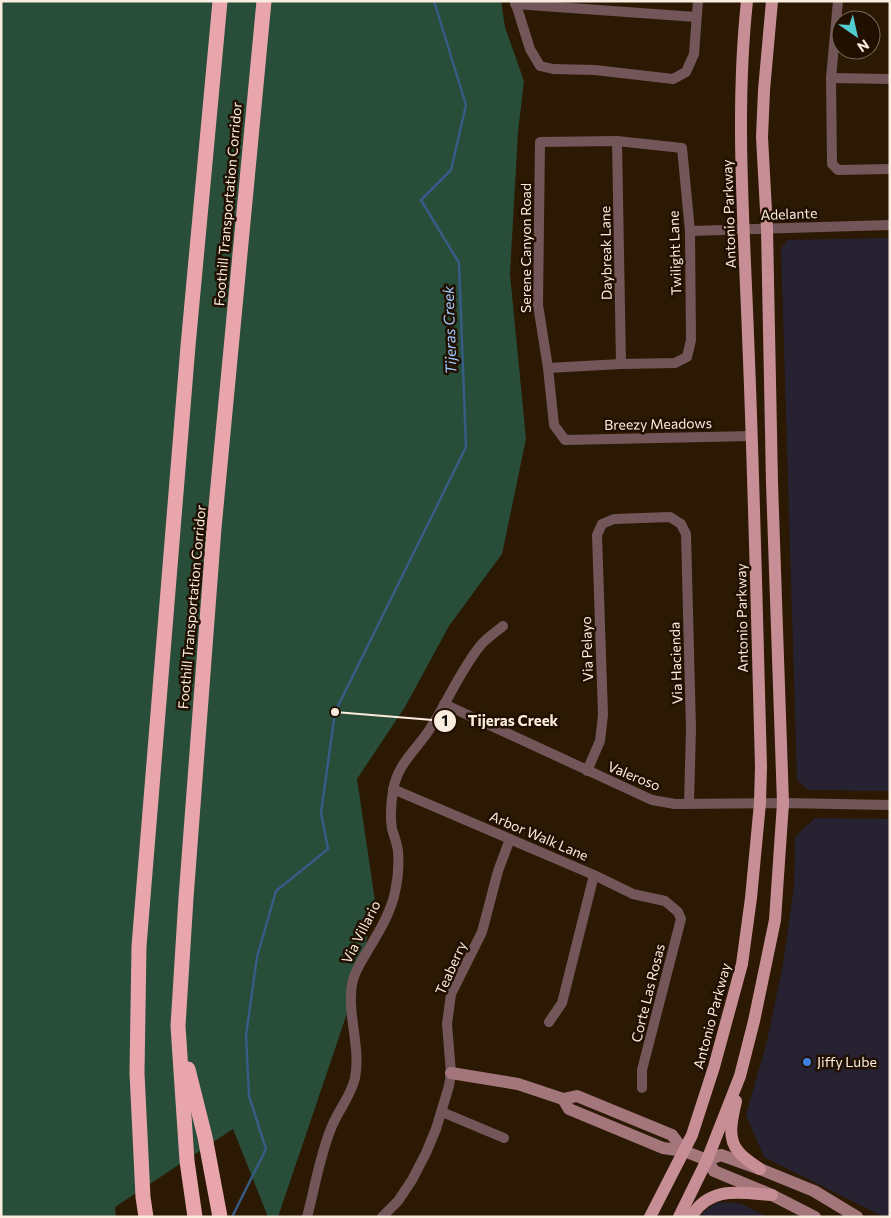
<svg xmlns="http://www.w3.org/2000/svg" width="891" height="1218" font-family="Commissioner,sans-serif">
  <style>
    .commercial { fill: #262232 }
    .green { fill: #284d38 }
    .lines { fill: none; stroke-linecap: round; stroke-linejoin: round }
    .stream { stroke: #375c85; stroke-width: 2.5 }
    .street { stroke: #725659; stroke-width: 10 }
    .secondary { stroke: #a2767b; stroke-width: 12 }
    .primary { stroke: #c78f95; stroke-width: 12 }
    .highway { stroke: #e9a5ac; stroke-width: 15 }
    .shop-dot { fill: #3f7fe0; stroke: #211000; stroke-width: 2 }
    .labels { text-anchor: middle; stroke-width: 5; stroke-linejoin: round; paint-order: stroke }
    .street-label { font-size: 14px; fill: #faede0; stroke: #211000 }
    .poi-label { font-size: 14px; fill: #faede0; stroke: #211000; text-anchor: start }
    .water-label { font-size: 15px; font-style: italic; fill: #9dcaff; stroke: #211000 }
    .leader { fill: none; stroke: #faede0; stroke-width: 2 }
    .callout-dot { fill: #faede0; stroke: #211000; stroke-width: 2 }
    .mark-label { font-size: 15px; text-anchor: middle; font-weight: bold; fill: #111 }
    .callout-label { font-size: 15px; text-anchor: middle; font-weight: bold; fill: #faede0; stroke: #211000; stroke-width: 5; stroke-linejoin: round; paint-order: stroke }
  </style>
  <rect width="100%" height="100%" fill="#2b1903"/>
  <g class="commercial">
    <path d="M890 238V791L808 790 797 780 781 248 788 240Z"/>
    <path d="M815 818 890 819V1217H884L764 1157 746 1115 767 1041 783 964 794 887 795 837Z"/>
    <path d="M729 1202 742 1204 768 1217H699L707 1209 717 1203Z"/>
  </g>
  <path class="green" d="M1 1H501L505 27 524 81 518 132 510 274 526 439 502 554 449 626 405 707 357 779 375 901 357 984 278 1217H268L233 1129 115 1207 116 1217H1Z"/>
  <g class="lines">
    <path class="stream" d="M232 1217 266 1149 249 1096 246 1035 257 957 276 891 328 849 321 813 335 712 466 447 459 263 421 200 451 170 466 105 434 1"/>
    <g class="street">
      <path d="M515 1 530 49 540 66 553 69 595 70 673 79 686 72 694 54 698 1"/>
      <path d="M838 1 831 78 832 164 838 170 890 169"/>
      <path d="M515 4 696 17"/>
      <path d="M831 78 890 79"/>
      <path d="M617 141 621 364"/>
      <path d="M690 231 890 225"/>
      <path d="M548 368 621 364 675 363 687 357 691 340 690 231 682 148 617 141 540 142 538 305 548 368 554 425 565 440 752 436"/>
      <path d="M444 704 652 800 675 804 783 803 890 805"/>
      <path d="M587 771 600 741 603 715 597 535 602 524 614 519 670 517 681 524 686 534 691 729 689 803"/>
      <path d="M393 789 594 875 633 894 665 901 678 912 681 919 642 1070V1088"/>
      <path d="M549 1022 562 1003 594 875"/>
      <path d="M442 1112 504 1138"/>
      <path d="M307 1217C315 1187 320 1154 332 1126 339 1109 351 1096 355 1078 361 1047 347 1015 352 984 354 971 362 961 368 950 379 932 391 912 395 892 398 879 399 864 398 851 397 843 394 836 392 829 390 816 391 803 393 791 397 763 418 749 431 727 448 701 460 671 480 646 486 638 495 633 503 626"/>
      <path d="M382 1217 398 1201 412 1180 426 1153 436 1129 449 1086 451 1073 447 1024 451 994 482 932 498 871 510 839"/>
    </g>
    <g class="secondary">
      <path d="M451 1073 518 1084 563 1099 577 1096 672 1135 684 1151"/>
      <path d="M563 1099 569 1109 663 1148 684 1151 707 1160 721 1155 760 1169 814 1191 857 1217"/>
      <path d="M707 1160 714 1171 772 1195 815 1217"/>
    </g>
    <g class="primary">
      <path d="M736 1101C733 1116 726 1137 738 1151 743 1158 753 1164 760 1169"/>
      <path d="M650 1217 692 1135 714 1067 742 964 751 898 760 803 761 766C757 622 754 479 748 335 744 224 735 112 747 1"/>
      <path d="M679 1217 707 1160 740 1076 754 1021 775 920 783 803 772 483 767 229 762 137 764 90 772 1"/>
      <path d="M691 1217C710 1185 741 1193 772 1195"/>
    </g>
    <g class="highway">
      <path d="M188 1069 205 1137 220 1217"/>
      <path d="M146 1217 143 1197 137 1073 139 946 188 346 220 1"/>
      <path d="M195 1217 187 1161 178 1026 186 898 214 528 264 1"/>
    </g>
  </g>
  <circle class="shop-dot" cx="807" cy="1062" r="5"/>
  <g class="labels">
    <g class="street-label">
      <text transform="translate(228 204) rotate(-85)" y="5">Foothill Transportation Corridor</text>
      <text transform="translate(729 214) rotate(-92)" y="5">Antonio Parkway</text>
      <text transform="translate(789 214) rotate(-2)" y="5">Adelante</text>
      <text transform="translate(526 248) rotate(-90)" y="5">Serene Canyon Road</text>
      <text transform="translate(606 253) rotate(-91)" y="5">Daybreak Lane</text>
      <text transform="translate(675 253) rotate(-92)" y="5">Twilight Lane</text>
      <text transform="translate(658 424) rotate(-1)" y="5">Breezy Meadows</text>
      <text transform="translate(192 607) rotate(-85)" y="5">Foothill Transportation Corridor</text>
      <text transform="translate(742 618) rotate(-91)" y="5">Antonio Parkway</text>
      <text transform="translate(587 649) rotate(-92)" y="5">Via Pelayo</text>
      <text transform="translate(676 663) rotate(-92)" y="5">Via Hacienda</text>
      <text transform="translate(634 776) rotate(22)" y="5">Valeroso</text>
      <text transform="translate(539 836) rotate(23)" y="5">Arbor Walk Lane</text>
      <text transform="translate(361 932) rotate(-63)" y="5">Via Villario</text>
      <text transform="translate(451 968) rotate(-66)" y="5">Teaberry</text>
      <text transform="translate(648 993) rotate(-76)" y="5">Corte Las Rosas</text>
      <text transform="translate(712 1016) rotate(-75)" y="5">Antonio Parkway</text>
    </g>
    <g class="poi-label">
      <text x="817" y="1067">Jiffy Lube</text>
    </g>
    <g class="water-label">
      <text transform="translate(450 330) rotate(-92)" y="5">Tijeras Creek</text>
    </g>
  </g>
  <path class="leader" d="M335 712L445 721"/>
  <g class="callout-dot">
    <circle cx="335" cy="712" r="5"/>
    <circle cx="445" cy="721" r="12"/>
  </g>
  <g class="mark-label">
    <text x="445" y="726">1</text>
  </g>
  <g class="callout-label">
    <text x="513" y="726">Tijeras Creek</text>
  </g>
  <rect width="891" height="1218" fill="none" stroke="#faede0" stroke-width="5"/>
  <g transform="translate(856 35) rotate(146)"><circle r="24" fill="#211000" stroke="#78685a"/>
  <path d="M0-4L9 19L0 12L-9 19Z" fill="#52cdcf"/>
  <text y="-8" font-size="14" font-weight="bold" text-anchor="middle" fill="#faede0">N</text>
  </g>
</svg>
